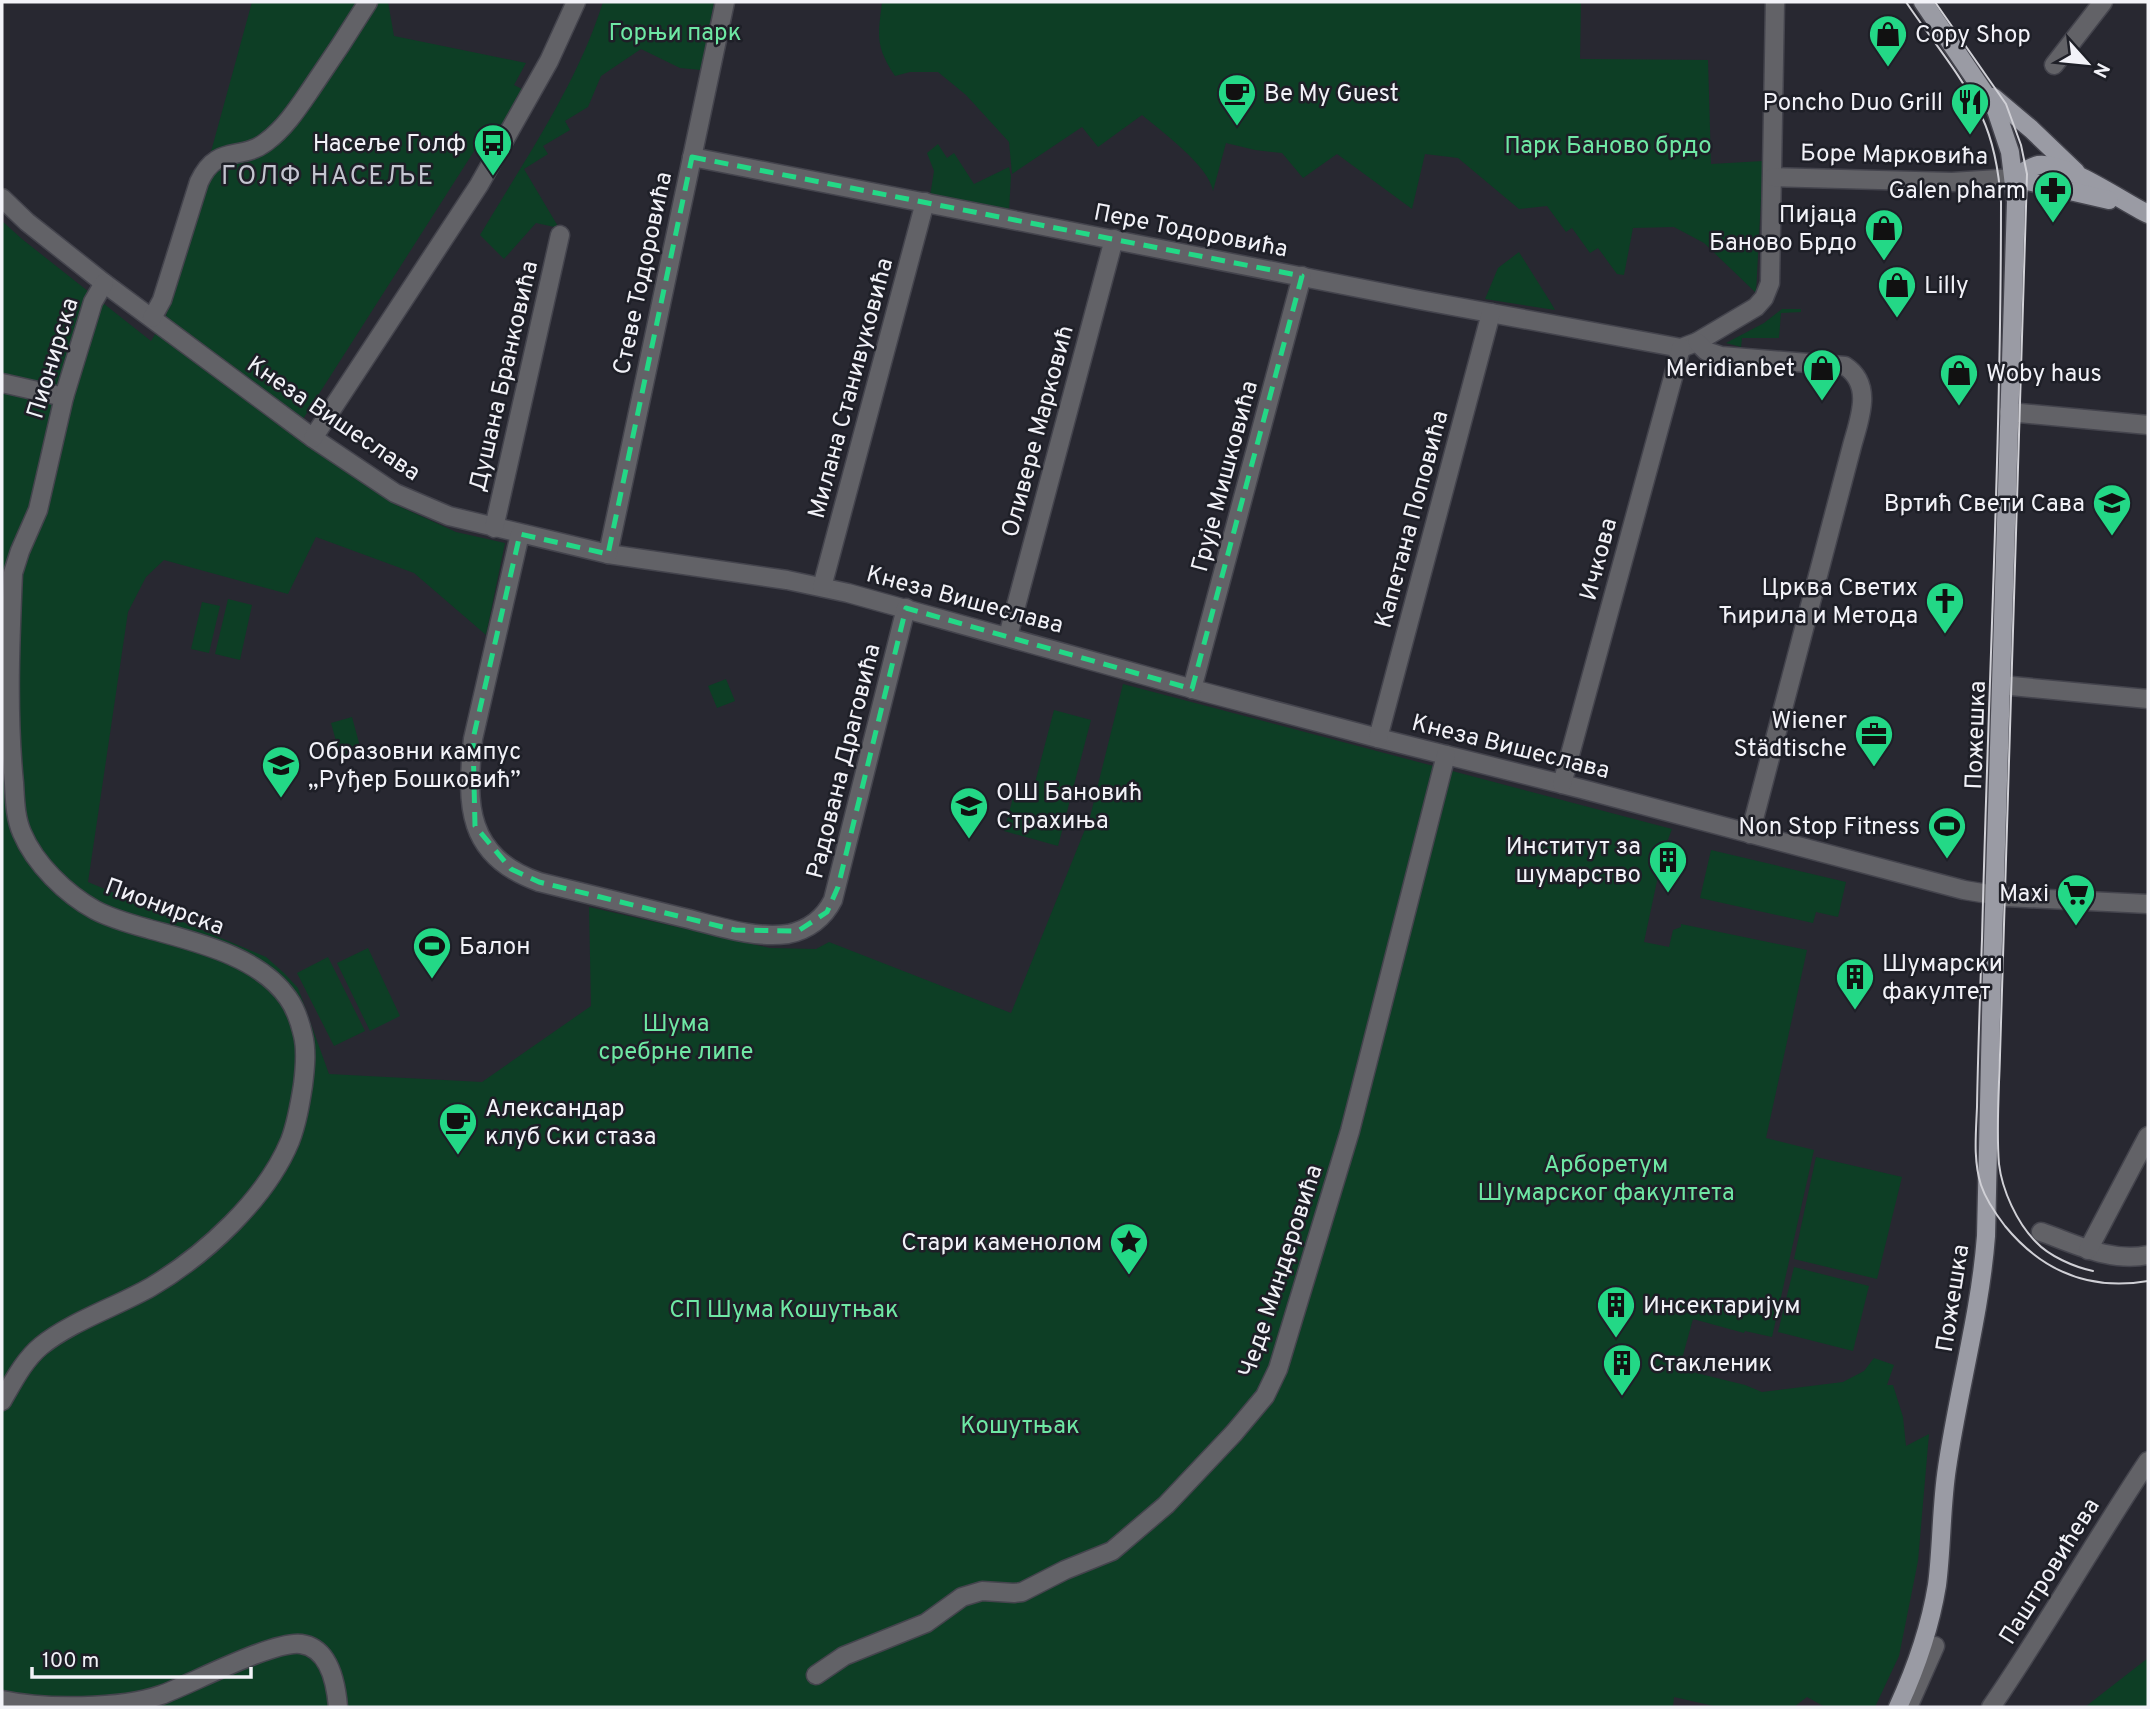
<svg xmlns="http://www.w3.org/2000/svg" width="2150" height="1709" font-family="Overpass,sans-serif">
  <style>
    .green { fill: #0d3e25 }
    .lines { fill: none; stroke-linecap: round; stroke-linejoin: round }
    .minor-casing { stroke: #44444d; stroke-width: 21 }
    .major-casing { stroke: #44444d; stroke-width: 21 }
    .minor { stroke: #626267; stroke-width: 18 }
    .major { stroke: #9a9ba4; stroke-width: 18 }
    .tram { stroke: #d0d0d6; stroke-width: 2 }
    .marked { fill: none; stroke: #23d886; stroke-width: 5; stroke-dasharray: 14 9; stroke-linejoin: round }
    .labels { text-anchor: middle; stroke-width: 5; stroke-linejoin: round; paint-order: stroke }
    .park-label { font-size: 24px; fill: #6ee8a4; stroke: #1e1f27 }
    .poi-label { font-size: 24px; fill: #f2f2f8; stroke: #1e1f27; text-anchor: end }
    .street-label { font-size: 24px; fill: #f2f2f8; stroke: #1e1f27 }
    .neighbourhood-label { font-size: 26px; letter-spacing: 2px; fill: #c4c5d0; stroke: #1e1f27 }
  </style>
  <rect width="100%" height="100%" fill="#282831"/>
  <g class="green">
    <path d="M252 2H388L394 36 526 63 514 85 528 92 497 141 485 134 294 433 394 504 456 532 505 543 486 635 414 573 316 537 288 594 164 560 146 577 128 612 88 882 266 957 284 973 298 988 329 1074 482 1082 591 1006 589 907 770 948 816 949 829 942 1011 1013 1090 817 1123 684 1672 829 1663 853 1644 942 1669 947 1673 930 1681 927V924L1807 950 1766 1138 1814 1150 1772 1337 1745 1331 1744 1333 1693 1319 1680 1366H1677L1676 1368 1745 1385 1762 1392 1843 1382 1864 1371 1874 1358 1894 1365 1887 1385H1893L1903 1417 1906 1446 1929 1434 1918 1561 1899 1656 1875 1707H1825L1807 1697 1794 1707H1718L1674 1697 1673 1707H2V221L22 239 151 341 166 316Z"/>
    <path d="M603 2H714L701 70 680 68 641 49 601 76 588 107 565 121 570 130 543 146 548 154 524 169 559 228 536 223 504 259 480 235C524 161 577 85 603 2Z"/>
    <path d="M882 2H1581L1580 59 1708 60 1711 164 1763 161 1756 293 1704 243 1674 227 1633 228 1624 275 1617 274 1598 248 1590 253 1572 228 1566 232 1547 206 1519 209 1458 158 1425 154 1412 209 1337 154 1303 178 1282 153 1255 150 1226 143 1213 191C1209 166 1161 131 1142 115L1098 147 1082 127 1012 174 1009 142 966 95 938 72H910L895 76C875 46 878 36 882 2Z"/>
    <path d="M938 144 947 158 954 153 974 184 1009 167 1011 176 1009 211 930 196 934 171 927 153Z"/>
    <path d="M1519 252 1551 303 1555 310 1485 299 1498 268Z"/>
    <path d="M1782 309H1801V312L1781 313 1779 338H1742L1741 347 1726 343 1764 323Z"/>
    <path d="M228 599 252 605 240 660 215 654Z"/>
    <path d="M202 602 220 606 209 653 191 649Z"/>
    <path d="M726 679 735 701 717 708 708 686Z"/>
    <path d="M1054 710 1091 720 1058 846 1004 831 1014 794 1031 798Z"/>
    <path d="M352 717 362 754 341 759 331 723Z"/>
    <path d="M1711 850 1846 882 1838 917 1816 912 1813 923 1700 898Z"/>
    <path d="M368 948 400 1016 370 1031 337 963Z"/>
    <path d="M328 957 365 1031 334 1046 297 973Z"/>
    <path d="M1816 1157 1902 1177 1877 1279 1794 1259Z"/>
    <path d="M1794 1267 1869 1286 1853 1351 1778 1332Z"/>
    <path d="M2148 1658V1707H2085Z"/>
  </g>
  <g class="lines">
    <g class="minor-casing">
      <g id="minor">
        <path d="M2054 65 2103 2"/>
        <path d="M692 157 1420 300 1681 348 1697 342 1756 307 1764 298 1770 283 1775 2"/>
        <path d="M1773 177 1952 182 2014 178"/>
        <path d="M2 198 27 222 104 283 313 438 395 493 449 516 608 554 787 580 848 593 1204 692 1378 738 1582 789 1964 890 2006 897 2148 904"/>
        <path d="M152 318 162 300 199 182C217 143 240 162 266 142 285 128 298 108 311 89 331 60 350 31 368 2"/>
        <path d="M1697 342 1706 351 1721 356 1845 366C1874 385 1859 420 1852 446L1750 834"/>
        <path d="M2 383 64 397"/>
        <path d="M2009 412 2148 425"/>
        <path d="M313 438 479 185 549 61 576 2"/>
        <path d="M494 528 560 235"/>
        <path d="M520 534 473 739C466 805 466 856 539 882 586 894 634 905 681 917 715 925 752 939 788 934 808 930 824 918 833 900L906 608"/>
        <path d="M608 554 725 2"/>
        <path d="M822 587 925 202"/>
        <path d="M1008 636 1114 239"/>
        <path d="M2001 685 2148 699"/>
        <path d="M1192 689 1302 276"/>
        <path d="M1378 738 1491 313"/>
        <path d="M1562 784 1681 348"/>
        <path d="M2041 1232C2076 1244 2111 1263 2148 1255"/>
        <path d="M2088 1250 2148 1136"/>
        <path d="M2 1401C13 1382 24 1360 41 1346 70 1322 118 1306 151 1287 205 1255 266 1199 290 1141 297 1123 300 1104 303 1085 305 1069 307 1051 303 1035 300 1022 296 1009 288 998 259 956 195 942 149 929 131 924 112 919 95 910 66 894 35 864 22 833 15 817 15 799 14 783 7 713 10 643 13 573L20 551 38 510 64 397 93 302 104 283"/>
        <path d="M816 1675 844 1656 926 1623 962 1597 982 1591 1014 1593 1022 1592 1065 1570 1112 1551 1166 1505 1234 1433 1265 1396 1278 1369 1350 1131 1446 755"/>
        <path d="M2 1700C43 1709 121 1709 161 1695 191 1684 274 1640 301 1644 330 1648 336 1683 338 1707"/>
        <path d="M1908 1707 1935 1646"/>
        <path d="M1991 1707C2046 1627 2094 1542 2148 1461"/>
      </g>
    </g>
    <g class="major-casing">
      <g id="major">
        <path d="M1993 97 2031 129 2076 172"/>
        <path d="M2014 178C2021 173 2029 167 2038 165 2066 161 2121 201 2148 214"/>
        <path d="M2014 178 2109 200"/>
        <path d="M1898 1707C1916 1668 1930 1628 1937 1585 1942 1547 1941 1507 1947 1468 1958 1391 1980 1315 1986 1236L1992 973 2016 202 2010 152 1996 110 1923 2"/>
      </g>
    </g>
    <use href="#minor" class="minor"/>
    <use href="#major" class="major"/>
    <g class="tram">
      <path d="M1906 2C1931 39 1963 77 1982 117 1994 143 1999 173 2001 202 2001 448 1988 694 1982 939 1980 995 1978 1051 1977 1107 1976 1133 1973 1160 1981 1185 1986 1200 1995 1213 2005 1226 2042 1271 2090 1291 2148 1281"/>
      <path d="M1935 2 2006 104 2021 145 2027 174 2000 1055C1999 1091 1996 1128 1999 1164 2002 1190 2017 1223 2036 1242 2049 1256 2074 1267 2093 1271"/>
    </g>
  </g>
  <path class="marked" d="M692 157 1302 276 1192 689 906 608 838 887 827 912 798 931 735 930 539 882 511 869 475 826 473 739 520 534 608 554Z"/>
  <defs>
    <g id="shop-pin" transform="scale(2.0125)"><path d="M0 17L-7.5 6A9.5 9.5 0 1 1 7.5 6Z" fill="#23d886" stroke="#1e1f27"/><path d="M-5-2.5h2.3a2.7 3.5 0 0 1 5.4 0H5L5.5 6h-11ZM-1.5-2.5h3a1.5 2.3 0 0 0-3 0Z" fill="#111"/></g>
    <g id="cafe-pin" transform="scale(2.0125)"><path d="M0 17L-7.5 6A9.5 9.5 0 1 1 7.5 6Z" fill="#23d886" stroke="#1e1f27"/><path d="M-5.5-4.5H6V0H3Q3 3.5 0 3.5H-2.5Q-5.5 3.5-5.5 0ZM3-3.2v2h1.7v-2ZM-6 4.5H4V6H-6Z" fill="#111"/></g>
    <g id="restaurant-pin" transform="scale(2.0125)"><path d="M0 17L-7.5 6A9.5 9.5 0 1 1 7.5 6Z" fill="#23d886" stroke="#1e1f27"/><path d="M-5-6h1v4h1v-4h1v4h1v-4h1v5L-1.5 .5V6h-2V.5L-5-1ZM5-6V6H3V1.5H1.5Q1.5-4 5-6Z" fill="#111"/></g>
    <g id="bus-pin" transform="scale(2.0125)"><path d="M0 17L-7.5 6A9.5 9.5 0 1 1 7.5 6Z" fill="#23d886" stroke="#1e1f27"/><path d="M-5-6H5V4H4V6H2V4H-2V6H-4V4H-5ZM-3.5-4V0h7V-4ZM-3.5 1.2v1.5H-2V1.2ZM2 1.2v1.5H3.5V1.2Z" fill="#111"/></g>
    <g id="pharmacy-pin" transform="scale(2.0125)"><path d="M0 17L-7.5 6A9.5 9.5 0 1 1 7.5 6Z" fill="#23d886" stroke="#1e1f27"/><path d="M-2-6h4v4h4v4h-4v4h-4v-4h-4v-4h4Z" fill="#111"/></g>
    <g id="school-pin" transform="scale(2.0125)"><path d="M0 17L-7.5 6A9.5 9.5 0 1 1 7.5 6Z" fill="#23d886" stroke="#1e1f27"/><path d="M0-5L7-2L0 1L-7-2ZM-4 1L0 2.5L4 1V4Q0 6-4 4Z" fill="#111"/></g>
    <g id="church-pin" transform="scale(2.0125)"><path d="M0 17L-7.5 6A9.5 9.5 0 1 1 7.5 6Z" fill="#23d886" stroke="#1e1f27"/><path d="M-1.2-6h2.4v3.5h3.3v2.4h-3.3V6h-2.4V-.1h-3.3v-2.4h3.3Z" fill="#111"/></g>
    <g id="office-pin" transform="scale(2.0125)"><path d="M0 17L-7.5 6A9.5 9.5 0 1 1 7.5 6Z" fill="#23d886" stroke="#1e1f27"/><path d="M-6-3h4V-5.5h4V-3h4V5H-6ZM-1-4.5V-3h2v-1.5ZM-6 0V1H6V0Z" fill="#111"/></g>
    <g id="stadium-pin" transform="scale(2.0125)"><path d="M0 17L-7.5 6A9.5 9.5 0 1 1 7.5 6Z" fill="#23d886" stroke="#1e1f27"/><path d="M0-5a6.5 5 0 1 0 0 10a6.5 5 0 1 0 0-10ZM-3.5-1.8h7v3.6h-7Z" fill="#111"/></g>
    <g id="building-pin" transform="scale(2.0125)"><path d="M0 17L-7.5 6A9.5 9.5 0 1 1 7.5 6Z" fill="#23d886" stroke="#1e1f27"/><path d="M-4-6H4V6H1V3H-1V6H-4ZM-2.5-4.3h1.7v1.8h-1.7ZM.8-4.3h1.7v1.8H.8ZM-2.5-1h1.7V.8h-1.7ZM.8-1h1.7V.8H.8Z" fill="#111"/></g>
    <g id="supermarket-pin" transform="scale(2.0125)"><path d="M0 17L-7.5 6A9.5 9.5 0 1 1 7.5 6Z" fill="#23d886" stroke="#1e1f27"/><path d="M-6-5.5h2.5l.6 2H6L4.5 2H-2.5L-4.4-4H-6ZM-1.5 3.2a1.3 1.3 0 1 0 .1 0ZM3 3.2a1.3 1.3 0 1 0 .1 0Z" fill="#111"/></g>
    <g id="sight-pin" transform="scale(2.0125)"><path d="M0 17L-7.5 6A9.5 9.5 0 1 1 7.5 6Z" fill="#23d886" stroke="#1e1f27"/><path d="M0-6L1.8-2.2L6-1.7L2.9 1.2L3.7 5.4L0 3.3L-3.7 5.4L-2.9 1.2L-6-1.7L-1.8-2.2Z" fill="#111"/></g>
  </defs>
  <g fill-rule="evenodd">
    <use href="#shop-pin" x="1888" y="34"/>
    <use href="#cafe-pin" x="1237" y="93"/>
    <use href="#restaurant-pin" x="1970" y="102"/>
    <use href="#bus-pin" x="493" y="143"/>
    <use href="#pharmacy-pin" x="2053" y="190"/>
    <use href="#shop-pin" x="1884" y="228"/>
    <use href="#shop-pin" x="1897" y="285"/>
    <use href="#shop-pin" x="1822" y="368"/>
    <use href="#shop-pin" x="1959" y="373"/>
    <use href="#school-pin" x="2112" y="503"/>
    <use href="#church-pin" x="1945" y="601"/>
    <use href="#office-pin" x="1874" y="734"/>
    <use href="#school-pin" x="281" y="765"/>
    <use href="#school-pin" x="969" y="806"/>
    <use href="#stadium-pin" x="1947" y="826"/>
    <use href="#building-pin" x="1668" y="860"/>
    <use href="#supermarket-pin" x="2076" y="893"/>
    <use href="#stadium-pin" x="432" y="946"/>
    <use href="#building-pin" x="1855" y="977"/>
    <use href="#cafe-pin" x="458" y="1122"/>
    <use href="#sight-pin" x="1129" y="1242"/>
    <use href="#building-pin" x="1616" y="1305"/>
    <use href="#building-pin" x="1622" y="1363"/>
  </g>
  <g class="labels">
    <g class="park-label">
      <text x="675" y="40">Горњи парк</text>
      <text x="1608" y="153">Парк Баново брдо</text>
      <text x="676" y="1031">Шума<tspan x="676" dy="28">сребрне липе</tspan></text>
      <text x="1606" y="1172">Арборетум<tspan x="1606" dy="28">Шумарског факултета</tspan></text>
      <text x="784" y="1317">СП Шума Кошутњак</text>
      <text x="1020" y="1433">Кошутњак</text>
    </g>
    <g class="poi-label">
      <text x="1915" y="42" text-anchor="start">Copy Shop</text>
      <text x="1264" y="101" text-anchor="start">Be My Guest</text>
      <text x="1943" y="110">Poncho Duo Grill</text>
      <text x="466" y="151">Насеље Голф</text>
      <text x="2026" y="198">Galen pharm</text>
      <text x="1857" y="222">Пијаца<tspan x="1857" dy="28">Баново Брдо</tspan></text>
      <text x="1924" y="293" text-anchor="start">Lilly</text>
      <text x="1795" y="376">Meridianbet</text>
      <text x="1986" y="381" text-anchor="start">Woby haus</text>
      <text x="2085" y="511">Вртић Свети Сава</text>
      <text x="1918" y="595">Црква Светих<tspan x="1918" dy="28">Ћирила и Метода</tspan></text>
      <text x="1847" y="728">Wiener<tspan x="1847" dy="28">Städtische</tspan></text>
      <text x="308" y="759" text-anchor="start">Образовни кампус<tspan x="308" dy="28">„Руђер Бошковић”</tspan></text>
      <text x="996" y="800" text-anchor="start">ОШ Бановић<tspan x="996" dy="28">Страхиња</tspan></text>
      <text x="1920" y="834">Non Stop Fitness</text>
      <text x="1641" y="854">Институт за<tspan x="1641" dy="28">шумарство</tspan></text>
      <text x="2049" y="901">Maxi</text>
      <text x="459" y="954" text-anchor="start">Балон</text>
      <text x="1882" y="971" text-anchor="start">Шумарски<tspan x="1882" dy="28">факултет</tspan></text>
      <text x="485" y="1116" text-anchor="start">Александар<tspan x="485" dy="28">клуб Ски стаза</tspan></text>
      <text x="1102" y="1250">Стари каменолом</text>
      <text x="1643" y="1313" text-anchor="start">Инсектаријум</text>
      <text x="1649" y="1371" text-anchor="start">Стакленик</text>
    </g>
    <g class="street-label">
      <text transform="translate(1894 154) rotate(1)" y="8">Боре Марковића</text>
      <text transform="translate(1191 230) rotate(11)" y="8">Пере Тодоровића</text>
      <text transform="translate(642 273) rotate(-78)" y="8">Стеве Тодоровића</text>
      <text transform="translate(52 358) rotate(-73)" y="8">Пионирска</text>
      <text transform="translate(503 376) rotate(-77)" y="8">Душана Бранковића</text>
      <text transform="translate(850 388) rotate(-75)" y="8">Милана Станивуковића</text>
      <text transform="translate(334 418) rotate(34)" y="8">Кнеза Вишеслава</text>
      <text transform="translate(1037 431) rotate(-75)" y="8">Оливере Марковић</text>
      <text transform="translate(1224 476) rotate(-75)" y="8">Грује Мишковића</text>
      <text transform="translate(1411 519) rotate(-75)" y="8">Капетана Поповића</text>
      <text transform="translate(1598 559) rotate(-75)" y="8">Ичкова</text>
      <text transform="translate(965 599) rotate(15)" y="8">Кнеза Вишеслава</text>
      <text transform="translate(1975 735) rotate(-88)" y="8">Пожешка</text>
      <text transform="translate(1511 746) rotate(14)" y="8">Кнеза Вишеслава</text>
      <text transform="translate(843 761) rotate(-76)" y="8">Радована Драговића</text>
      <text transform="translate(165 906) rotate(20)" y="8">Пионирска</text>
      <text transform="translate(1280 1271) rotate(-72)" y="8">Чеде Миндеровића</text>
      <text transform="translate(1952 1298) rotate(-81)" y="8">Пожешка</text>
      <text transform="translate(2049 1571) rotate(-58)" y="8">Паштровићева</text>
    </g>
    <g class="neighbourhood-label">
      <text x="328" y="184">ГОЛФ НАСЕЉЕ</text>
    </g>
  </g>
  <rect width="2150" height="1709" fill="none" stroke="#f2f2f8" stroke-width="7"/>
  <g transform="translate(2087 63) rotate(117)" stroke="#1e1f27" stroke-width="5" paint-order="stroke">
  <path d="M0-5L12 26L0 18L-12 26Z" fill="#f2f2f8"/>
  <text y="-10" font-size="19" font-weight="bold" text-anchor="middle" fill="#f2f2f8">N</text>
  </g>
  <path d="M32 1667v10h219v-10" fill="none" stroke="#f2f2f8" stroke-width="3.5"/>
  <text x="42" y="1667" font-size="21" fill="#f2f2f8" stroke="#1e1f27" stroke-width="5" paint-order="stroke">100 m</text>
</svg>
